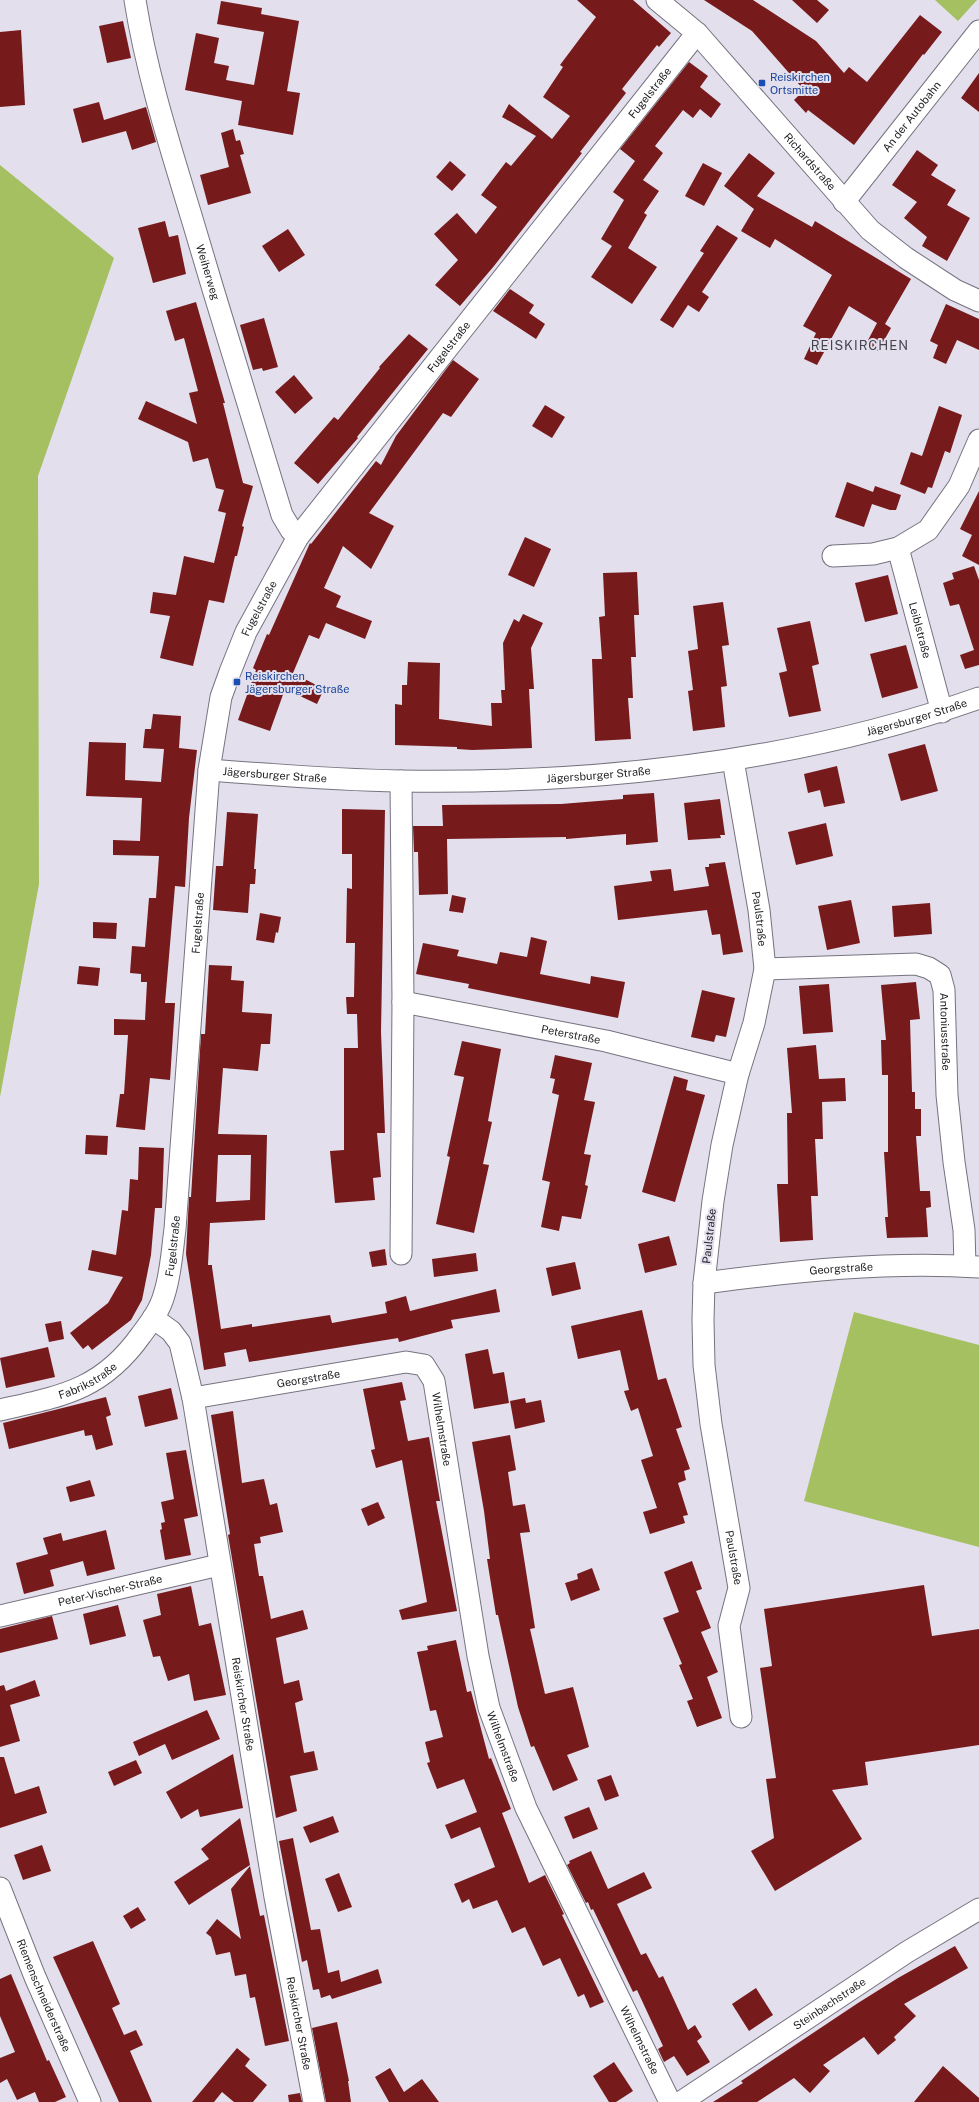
<svg xmlns="http://www.w3.org/2000/svg" width="979" height="2102" font-family="'Public Sans',sans-serif">
  <style>
    .green { fill: #a4c061 }
    .building { fill: #771a1c; fill-rule: evenodd }
    .lines { fill: none; stroke-linecap: round; stroke-linejoin: round }
    .minor-casing { stroke: #76737f; stroke-width: 23 }
    .minor { stroke: #fff; stroke-width: 21 }
    .transit-dot { fill: #1a4fb4; stroke: #e3dfed; stroke-width: 1.5 }
    .labels { text-anchor: middle; stroke-width: 4; stroke-linejoin: round; paint-order: stroke }
    .transit-label { font-size: 11px; fill: #164399; stroke: #e3dfed; text-anchor: start }
    .street-label { font-size: 11px; fill: #1f1e22; stroke: #e3dfed }
    .quarter-label { font-size: 13px; letter-spacing: 1px; fill: #45434d; stroke: #e3dfed }
  </style>
  <rect width="100%" height="100%" fill="#e3dfed"/>
  <g class="green">
    <path d="M935 0H977L958 21Z"/>
    <path d="M0 165 114 258 38 476 39 884 0 1097Z"/>
    <path d="M854 1312 979 1345V1547L804 1501Z"/>
  </g>
  <g class="building">
    <path d="M577 0H633L671 33 659 47 657 45 622 89 626 93 580 152 582 153 494 266 460 306 435 285 458 260 434 234 457 213 476 234 497 207 481 195 506 162 511 166 536 136 502 117 509 104 552 139 570 116 543 97 563 67 560 65 596 17Z"/>
    <path d="M704 0H753L816 41 844 73 849 67 867 82 920 15 942 32 924 55 923 54 854 145 808 110 806 113 794 100 804 90 752 31Z"/>
    <path d="M792 0H817L829 10 817 23Z"/>
    <path d="M221 1 262 8 261 14 299 21 287 91 300 93 293 135 238 125 242 101 185 90 196 33 219 38 214 63 229 66 226 80 254 85 264 32 217 24Z"/>
    <path d="M123 21 131 58 107 63 99 26Z"/>
    <path d="M21 30 25 105 0 107V32Z"/>
    <path d="M689 62 708 76 700 87 721 104 711 118 700 109 693 118 683 110 655 146 663 153 643 180 659 191 644 213 647 215 628 248 657 267 632 304 591 277 612 246 601 239 624 200 613 192 635 161 620 149Z"/>
    <path d="M979 73V112L961 98Z"/>
    <path d="M99 102 104 120 146 107 156 142 132 150 126 131 82 143 73 109Z"/>
    <path d="M233 129 236 141 240 140 244 154 240 155 251 193 208 205 200 175 229 167 221 133Z"/>
    <path d="M917 150 938 165 931 175 956 190 947 205 970 218 947 261 922 246 927 237 904 218 917 202 892 185Z"/>
    <path d="M749 153 775 173 757 196 812 227 815 221 911 279 885 324 891 328 878 351 866 344 877 323 849 306 817 365 804 359 816 333 803 326 832 275 775 239 770 248 741 231 754 209 724 186Z"/>
    <path d="M450 161 466 175 452 191 436 177Z"/>
    <path d="M703 163 722 173 704 206 685 196Z"/>
    <path d="M165 221 169 237 178 235 186 274 153 283 138 228Z"/>
    <path d="M717 225 738 238 702 292 709 297 699 312 688 305 673 328 660 320 704 253 700 251Z"/>
    <path d="M288 229 305 255 279 272 262 246Z"/>
    <path d="M510 289 534 305 529 313 545 324 536 339 493 311Z"/>
    <path d="M196 302 225 403H223L243 483 253 486 242 526 244 527 237 556H235L224 603 209 600 193 666 160 658 170 616 150 613 153 592 176 595 184 556 214 563 226 513 218 511 224 490 216 488 208 458 193 462 188 442 138 419 146 401 197 424 189 393 198 391 184 338 175 341 166 311Z"/>
    <path d="M946 304 979 319V350L957 340 946 364 933 358 938 345 930 341Z"/>
    <path d="M264 318 278 367 263 371 262 368 253 370 240 325Z"/>
    <path d="M409 334 428 349 357 437 358 438 318 484 294 463 334 417 338 420 380 368 379 367Z"/>
    <path d="M453 360 479 379 451 417 443 413 369 513 394 526 371 569 343 546 324 588 341 596 336 607 372 621 365 639 326 623 319 639 309 635 293 673 324 689 317 704 285 689 270 731 238 720 256 670 253 668 267 634 269 635 310 543 311 544 376 461 381 465 396 436Z"/>
    <path d="M294 375 313 398 295 414 275 392Z"/>
    <path d="M545 405 565 417 552 438 532 426Z"/>
    <path d="M939 406 962 415 950 453 945 451 932 488 928 487 925 494 900 484 911 452 922 456Z"/>
    <path d="M847 482 873 492 875 486 901 495 896 510H890L872 504 864 527 835 517Z"/>
    <path d="M979 491V565L962 556 972 535 960 529Z"/>
    <path d="M525 537 551 549 534 587 508 575Z"/>
    <path d="M974 566 979 580V665L965 669 960 655 974 650 959 604 950 606 943 583 954 579 952 573Z"/>
    <path d="M637 572 639 615H634L636 657H631L633 698H628L631 739 595 741 592 659H602L599 617 605 616 603 573Z"/>
    <path d="M888 575 898 614 865 622 855 583Z"/>
    <path d="M723 602 729 645 722 646 727 686 721 687 725 727 693 731 688 691 693 690 688 651 698 649 693 606Z"/>
    <path d="M523 614 543 623 531 648 534 689H529L532 748 472 750 457 749V747L395 745V704L402 705V685H407L408 662 440 663 439 719 492 726 491 703H502L501 690H505L503 643 514 619 519 622Z"/>
    <path d="M810 621 819 664 812 666 821 711 789 717 779 673 787 671 777 628Z"/>
    <path d="M906 645 918 688 882 698 870 654Z"/>
    <path d="M153 714 181 716 179 748 197 750 189 818 185 887 175 886 165 1003H175L170 1080 150 1078 145 1130 116 1127 120 1094H124L128 1035H114V1019L145 1020 147 982H141V974L130 973 132 946 145 947 149 898H156L159 856 113 855V840L140 841 142 798 86 796 89 742 126 743 125 780 161 782 164 749 143 748 145 729H151Z"/>
    <path d="M925 744 938 791 901 801 888 754Z"/>
    <path d="M837 766 845 803 824 807 820 790 808 793 804 774Z"/>
    <path d="M654 793 658 842 626 845V834L566 839V837L447 839 448 894 419 895 418 852H414L413 826H443L442 805 561 804 623 799V795Z"/>
    <path d="M720 799 725 835H720L721 838 688 840 684 803Z"/>
    <path d="M342 809 385 810 381 1032 385 1133H377L381 1177 373 1178 375 1200 335 1203 330 1151 344 1150V1048H358L357 1014H347L346 997H354L355 943H346L347 888 352 889V854H342Z"/>
    <path d="M227 812 258 814 254 869H256L255 884H250L248 913 213 910 216 866H223Z"/>
    <path d="M826 823 833 856 796 865 788 832Z"/>
    <path d="M725 862 743 952 723 955 720 934 712 935 707 910 618 920 614 886 652 881 650 871 671 869 674 891 709 886 705 867H709V864Z"/>
    <path d="M452 895 466 898 463 913 449 911Z"/>
    <path d="M851 900 860 943 827 950 818 906Z"/>
    <path d="M930 903 932 934 894 937 892 906Z"/>
    <path d="M260 913 281 917 278 933 276 932 274 943 256 940Z"/>
    <path d="M93 922 117 923 116 939 93 938Z"/>
    <path d="M531 937 547 941 540 974 590 984 591 976 625 982 618 1018 468 988 469 984 416 974 423 943 459 950 457 956 497 964 500 952 527 957Z"/>
    <path d="M209 965 232 966 231 980 244 981 242 1012 272 1014 270 1044H261L258 1071 223 1068 218 1134 267 1135 265 1220 210 1223 208 1265H212V1267L221 1329 252 1324V1327L330 1315 332 1323 387 1313 385 1302 406 1296 410 1311 496 1289 500 1312 451 1320 453 1328 399 1342 398 1338 249 1362 246 1349 224 1353 226 1366 204 1370 186 1254 189 1197H191L201 1034H205ZM218 1155H251L250 1200 216 1202Z"/>
    <path d="M79 966 100 968 98 986 77 984Z"/>
    <path d="M916 982 920 1019 910 1020 912 1092H915V1109H921V1136H916L920 1191H930L931 1207 926 1208 928 1237 887 1238 885 1217H888L884 1152H888V1075H882L881 1040H886L881 985Z"/>
    <path d="M829 984 833 1032 803 1034 799 986Z"/>
    <path d="M702 990 735 998 726 1037 716 1035 714 1042 691 1037Z"/>
    <path d="M462 1041 501 1049 488 1121 492 1122 483 1164 489 1165 474 1233 436 1224 450 1157 447 1156 464 1077 454 1075Z"/>
    <path d="M816 1045 819 1079 845 1078 846 1101 822 1102 823 1139H815L818 1196H811L813 1240 780 1242 777 1184H788L787 1113H792L787 1048Z"/>
    <path d="M555 1055 592 1063 584 1100 595 1102 584 1154 591 1155 585 1185 588 1186 581 1219 562 1216 559 1231 541 1227 550 1182 542 1180 559 1095 552 1093 555 1079 550 1078Z"/>
    <path d="M674 1076 688 1080 686 1090 705 1095 675 1202 642 1192Z"/>
    <path d="M86 1135 108 1136 107 1155 85 1154Z"/>
    <path d="M139 1147 164 1148 162 1208H155L151 1255 142 1300 131 1320 92 1350 88 1345 83 1349 70 1333 108 1303 123 1277 88 1270 92 1250 116 1255 122 1210 128 1211 130 1179 138 1180Z"/>
    <path d="M669 1236 677 1265 645 1273 638 1244Z"/>
    <path d="M385 1249 387 1265 372 1267 369 1252Z"/>
    <path d="M476 1253 478 1271 434 1277 432 1259Z"/>
    <path d="M575 1262 581 1289 552 1296 546 1268Z"/>
    <path d="M642 1310 658 1380 666 1378 682 1427 676 1429 690 1469 684 1471 686 1480 678 1483 688 1515 683 1516 685 1523 650 1534 643 1512 657 1508 641 1460 653 1456 638 1408 631 1411 624 1391 629 1390 620 1350 578 1359 571 1326Z"/>
    <path d="M61 1321 64 1339 49 1342 45 1324Z"/>
    <path d="M48 1347 55 1377 6 1388 0 1358Z"/>
    <path d="M488 1349 493 1374 504 1372 509 1403 474 1409 465 1354Z"/>
    <path d="M402 1382 406 1400 400 1401 408 1441 429 1437 440 1501H436L457 1611 402 1620 399 1610 427 1602 402 1460 376 1468 371 1450 375 1449 363 1389Z"/>
    <path d="M171 1388 178 1419 145 1427 138 1396Z"/>
    <path d="M106 1397 111 1415 106 1417 113 1445 96 1450 92 1435 85 1436 84 1430 9 1449 3 1423Z"/>
    <path d="M525 1398 526 1403 541 1400 545 1422 515 1429 510 1401Z"/>
    <path d="M233 1411 242 1483 264 1479 270 1505 277 1503 283 1532 260 1537 261 1543 254 1544 259 1576H263L271 1619 303 1610 308 1629 276 1638 284 1684 299 1680 303 1700 295 1703 304 1753 314 1751 318 1770 290 1776 297 1811 276 1818 228 1535 230 1534 211 1415Z"/>
    <path d="M510 1435 516 1470 508 1472 513 1506 525 1504 530 1532 520 1533 535 1628 530 1629 545 1694 573 1687 589 1747 567 1755 578 1780 553 1791 534 1746 531 1747 518 1707 498 1615H496L487 1559H490L484 1511 472 1442Z"/>
    <path d="M186 1450 198 1516 184 1519 191 1555 165 1560 160 1530 162 1529 161 1523 165 1522 161 1502 174 1499 166 1453Z"/>
    <path d="M90 1480 95 1496 70 1502 66 1487Z"/>
    <path d="M378 1502 385 1518 368 1526 361 1509Z"/>
    <path d="M106 1530 115 1569 87 1576 83 1561 50 1570 54 1586 24 1594 16 1563 48 1554 43 1538 61 1533 63 1541Z"/>
    <path d="M692 1561 702 1589 696 1591 711 1628 701 1632 718 1672 707 1677 722 1718 697 1727 687 1701 693 1699 679 1665 682 1664 663 1618 679 1612 664 1572Z"/>
    <path d="M592 1568 600 1590 571 1601 565 1583 578 1579 577 1574Z"/>
    <path d="M924 1585 932 1636 979 1629V1745L865 1762 868 1785 832 1790 862 1839 775 1891 751 1851 774 1838 766 1779 776 1778 760 1668 772 1666 764 1609Z"/>
    <path d="M191 1586 199 1626 211 1623 226 1695 194 1701 189 1674 168 1681 160 1656 153 1657 143 1620 161 1615 157 1594Z"/>
    <path d="M118 1605 126 1636 90 1645 83 1614Z"/>
    <path d="M52 1616 58 1639 0 1653V1629Z"/>
    <path d="M456 1640 467 1692 471 1691 489 1759 491 1758 511 1809 502 1813 529 1883 545 1875 564 1914 562 1915 604 2002 590 2008 584 1994 578 1997 560 1958 543 1966 525 1927 512 1933 497 1900 473 1909 469 1899 462 1903 454 1884 495 1867 480 1827 451 1839 445 1825 477 1812 464 1779 437 1789 427 1763 430 1762 425 1742 443 1737 436 1710 430 1711 417 1652 428 1650 427 1646Z"/>
    <path d="M35 1680 40 1696 10 1705 20 1741 0 1747V1686L4 1685 6 1691Z"/>
    <path d="M207 1710 220 1739 172 1760 165 1744 139 1756 133 1742Z"/>
    <path d="M233 1754 243 1808 200 1817 198 1809 181 1819 166 1792Z"/>
    <path d="M0 1757H4L15 1794 39 1786 47 1813 0 1828Z"/>
    <path d="M136 1760 142 1773 114 1786 108 1772Z"/>
    <path d="M611 1775 619 1796 605 1801 597 1780Z"/>
    <path d="M589 1807 598 1829 573 1839 564 1817Z"/>
    <path d="M333 1816 339 1832 310 1843 303 1827Z"/>
    <path d="M240 1818 250 1865 189 1905 174 1882 209 1859 201 1849Z"/>
    <path d="M293 1838 311 1930 320 1929 328 1973 339 1970 341 1982 378 1969 382 1983 332 1999 330 1995 321 1998 319 1989 313 1990 307 1960 302 1962 279 1841Z"/>
    <path d="M42 1845 51 1871 23 1880 14 1855Z"/>
    <path d="M591 1851 608 1889 644 1872 652 1888 617 1904 641 1955 646 1953 659 1978 663 1976 688 2030 695 2025 702 2037 697 2041 710 2062 687 2076 674 2056 664 2062 658 2049 663 2046 637 1990 633 1992 593 1909 591 1910 588 1902 586 1903 567 1865 570 1863 569 1861Z"/>
    <path d="M250 1866 260 1916 264 1915 289 2041 265 2046 255 1997 250 1998 246 1974 235 1976 230 1952 216 1955 211 1937 206 1933 217 1919 241 1939 231 1889Z"/>
    <path d="M339 1873 352 1907 338 1912 325 1879Z"/>
    <path d="M138 1907 146 1920 131 1929 123 1916Z"/>
    <path d="M93 1941 120 2004 112 2008 124 2035 136 2030 143 2045 130 2051 152 2102H119L53 1957Z"/>
    <path d="M955 1946 968 1968 904 2004 916 2016 894 2037 896 2040 878 2055 864 2037 823 2065 830 2071 810 2093 794 2078 757 2102H713L743 2083 741 2081 858 2003 898 1978Z"/>
    <path d="M11 1974 47 2061 49 2060 66 2097 55 2102H39L35 2092 17 2100 7 2079 0 2083V2058L15 2052 0 2016V1979Z"/>
    <path d="M756 1988 773 2015 749 2031 732 2004Z"/>
    <path d="M337 2022 349 2081H348L351 2102H326L312 2028Z"/>
    <path d="M237 2048 250 2059 245 2066 267 2085 253 2102H234L222 2092 214 2102H192Z"/>
    <path d="M614 2062 633 2091 616 2102H609L593 2076Z"/>
    <path d="M943 2066 979 2098V2102H914Z"/>
    <path d="M390 2068 404 2092 422 2079 439 2102H389L375 2077Z"/>
    <path d="M300 2093 302 2102H289L288 2095Z"/>
  </g>
  <g class="lines">
    <g class="minor-casing">
      <g id="minor">
        <path id="s1" d="M135 0C147 76 171 149 193 222 222 320 252 418 282 515L291 530 298 537"/>
        <path id="s2" d="M657 0 697 33 870 230 906 258 955 290 979 301"/>
        <path id="s3" d="M844 202 979 31"/>
        <path id="s4" d="M898 548 942 712"/>
        <path d="M833 556 873 554 898 548 928 530 959 486 979 440"/>
        <path id="s5" d="M733 760 759 910 765 969 754 1023 738 1074 722 1145 713 1201 704 1283 703 1320 704 1365 711 1424 739 1588 729 1626 741 1717"/>
        <path id="s6" d="M209 770C273 775 336 780 400 781 595 784 795 763 979 698"/>
        <path d="M401 781 403 1002 401 1254"/>
        <path id="s7" d="M765 969 916 964 929 968 940 975 944 990 947 1095 954 1162 964 1230 965 1266"/>
        <path id="s8" d="M403 1002 606 1041 738 1074"/>
        <path id="s9" d="M704 1283C795 1271 887 1261 979 1267"/>
        <path id="s10" d="M153 1318 171 1331 180 1343 193 1398 275 1897 314 2102"/>
        <path id="s11" d="M193 1398 406 1362 424 1365 434 1381 478 1656 489 1708 526 1808 670 2102"/>
        <path id="s12" d="M0 1410C62 1396 102 1390 141 1335 150 1323 160 1310 164 1295 171 1274 172 1251 175 1229L209 770 221 697 230 672 246 632 298 537 697 33"/>
        <path id="s13" d="M0 1616 219 1565"/>
        <path id="s14" d="M0 1888 35 1977 90 2102"/>
        <path id="s15" d="M681 2102 907 1952 979 1909"/>
      </g>
    </g>
    <use href="#minor" class="minor"/>
  </g>
  <g class="transit-dot">
    <rect x="758" y="79" width="8" height="8" rx="2"/>
    <rect x="233" y="678" width="8" height="8" rx="2"/>
  </g>
  <g class="labels">
    <g class="transit-label">
      <text x="770" y="81">Reiskirchen<tspan x="770" dy="13">Ortsmitte</tspan></text>
      <text x="245" y="680">Reiskirchen<tspan x="245" dy="13">Jägersburger Straße</tspan></text>
    </g>
    <g class="street-label">
      <text dy="4" stroke="none"><textPath href="#s12" startOffset="1557">Fugelstraße</textPath></text>
      <text dy="4" stroke="none"><textPath href="#s3" startOffset="109">An der Autobahn</textPath></text>
      <text dy="4" stroke="none"><textPath href="#s2" startOffset="223">Richardstraße</textPath></text>
      <text dy="4" stroke="none"><textPath href="#s1" startOffset="282">Weiherweg</textPath></text>
      <text dy="4" stroke="none"><textPath href="#s12" startOffset="1233">Fugelstraße</textPath></text>
      <text dy="4" stroke="none"><textPath href="#s12" startOffset="909">Fugelstraße</textPath></text>
      <text dy="4" stroke="none"><textPath href="#s4" startOffset="85">Leiblstraße</textPath></text>
      <text dy="4" stroke="none"><textPath href="#s6" startOffset="714">Jägersburger Straße</textPath></text>
      <text dy="4" stroke="none"><textPath href="#s6" startOffset="390">Jägersburger Straße</textPath></text>
      <text dy="4" stroke="none"><textPath href="#s6" startOffset="66">Jägersburger Straße</textPath></text>
      <text dy="4" stroke="none"><textPath href="#s5" startOffset="161">Paulstraße</textPath></text>
      <text dy="4" stroke="none"><textPath href="#s12" startOffset="585">Fugelstraße</textPath></text>
      <text dy="4" stroke="none"><textPath href="#s7" startOffset="235">Antoniusstraße</textPath></text>
      <text dy="4" stroke="none"><textPath href="#s8" startOffset="171">Peterstraße</textPath></text>
      <text transform="translate(709 1236) rotate(-84)" y="4">Paulstraße</text>
      <text dy="4" stroke="none"><textPath href="#s12" startOffset="261">Fugelstraße</textPath></text>
      <text dy="4" stroke="none"><textPath href="#s9" startOffset="138">Georgstraße</textPath></text>
      <text dy="4" stroke="none"><textPath href="#s11" startOffset="117">Georgstraße</textPath></text>
      <text dy="4" stroke="none"><textPath href="#s12" startOffset="93">Fabrikstraße</textPath></text>
      <text dy="4" stroke="none"><textPath href="#s11" startOffset="302">Wilhelmstraße</textPath></text>
      <text dy="4" stroke="none"><textPath href="#s5" startOffset="809">Paulstraße</textPath></text>
      <text dy="4" stroke="none"><textPath href="#s13" startOffset="113">Peter-Vischer-Straße</textPath></text>
      <text dy="4" stroke="none"><textPath href="#s10" startOffset="404">Reiskircher Straße</textPath></text>
      <text dy="4" stroke="none"><textPath href="#s11" startOffset="626">Wilhelmstraße</textPath></text>
      <text dy="4" stroke="none"><textPath href="#s14" startOffset="116">Riemenschneiderstraße</textPath></text>
      <text dy="4" stroke="none"><textPath href="#s15" startOffset="178">Steinbachstraße</textPath></text>
      <text dy="4" stroke="none"><textPath href="#s10" startOffset="728">Reiskircher Straße</textPath></text>
      <text dy="4" stroke="none"><textPath href="#s11" startOffset="950">Wilhelmstraße</textPath></text>
    </g>
    <g class="quarter-label">
      <text x="860" y="350">REISKIRCHEN</text>
    </g>
  </g>
</svg>
